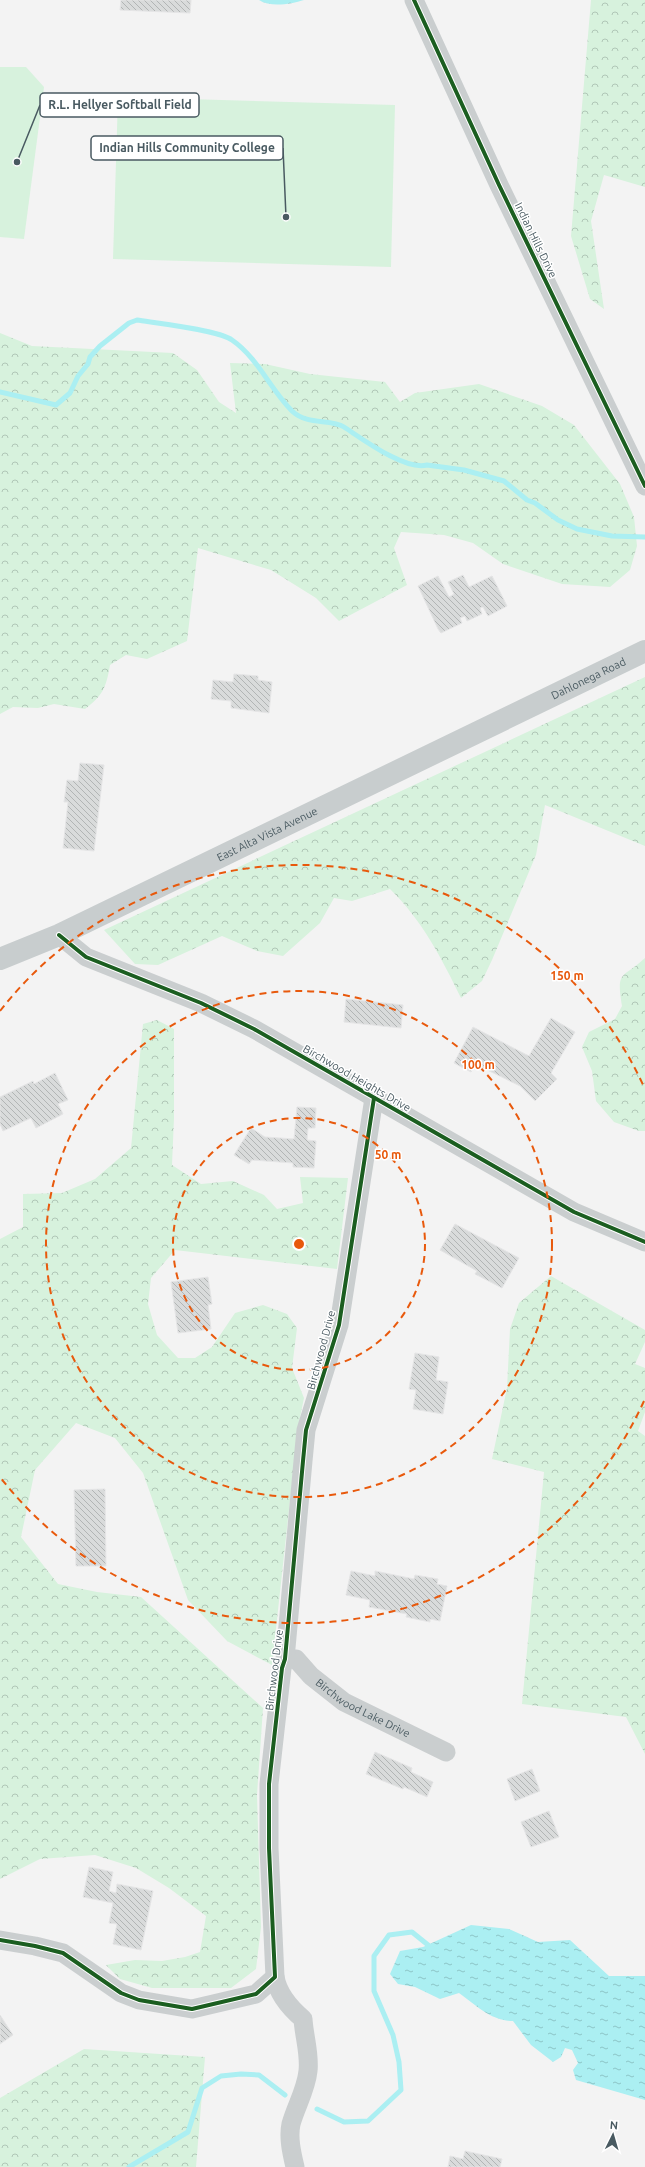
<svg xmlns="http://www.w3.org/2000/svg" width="645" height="2167" font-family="Ubuntu,sans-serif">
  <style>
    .forest { fill: url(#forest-crowns) }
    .pitch { fill: #d7f2dd }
    .water { fill: url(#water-ripples) }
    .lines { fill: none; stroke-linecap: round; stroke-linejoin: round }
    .stream { stroke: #abeff2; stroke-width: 5 }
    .building { fill: url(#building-back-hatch); stroke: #e5e5e6 }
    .minor { stroke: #cacecf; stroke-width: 19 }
    .major { stroke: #c8cdce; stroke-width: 22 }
    .cycleway-casing { stroke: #fff; stroke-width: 6 }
    .cycleway { stroke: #1b5e20; stroke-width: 4 }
    .ring { fill: none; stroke: #e8590c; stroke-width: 2; stroke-dasharray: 7 5 }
    .labels { text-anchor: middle; stroke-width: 3; stroke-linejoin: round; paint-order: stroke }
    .street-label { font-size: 11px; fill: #495a61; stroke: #fff }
    .centre { fill: #e8590c; stroke: #fff; stroke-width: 2 }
    .ring-label { font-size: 12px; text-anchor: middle; font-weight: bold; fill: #e8590c; stroke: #fff; stroke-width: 3; stroke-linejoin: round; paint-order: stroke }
    .leader { fill: none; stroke: #495a61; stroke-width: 1.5 }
    .callout-dot { fill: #495a61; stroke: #fff; stroke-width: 1.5 }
    .callout { fill: #fff; stroke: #495a61; stroke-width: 1.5 }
    .callout-label { font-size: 12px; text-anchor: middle; font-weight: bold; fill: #495a61 }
  </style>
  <defs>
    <pattern id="forest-crowns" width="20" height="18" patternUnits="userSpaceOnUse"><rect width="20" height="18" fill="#d7f2dd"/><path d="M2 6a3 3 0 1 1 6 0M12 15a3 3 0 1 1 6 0" fill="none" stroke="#b0c7b7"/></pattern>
    <pattern id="water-ripples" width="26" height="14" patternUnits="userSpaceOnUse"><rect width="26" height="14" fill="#abeff2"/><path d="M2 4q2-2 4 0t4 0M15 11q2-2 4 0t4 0" fill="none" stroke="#8dc5c7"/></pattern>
    <pattern id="building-back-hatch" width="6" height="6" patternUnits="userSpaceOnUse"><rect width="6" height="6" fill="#d9dbdb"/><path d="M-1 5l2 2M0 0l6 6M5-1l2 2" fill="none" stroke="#b2b5b5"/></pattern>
  </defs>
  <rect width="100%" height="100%" fill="#f3f3f3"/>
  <g class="forest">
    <path d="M591 0H645V187L604 175 591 221 604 309 590 299 571 236Z"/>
    <path d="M0 333 32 346 173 353 197 370 219 402 236 413 230 363 265 364 310 374 385 382 400 402 415 393 479 384 542 406 574 425 620 484 634 517 637 546 630 570 610 587 562 584 503 564 473 543 444 535 401 532 394 548 407 585 339 621 316 598 271 570 198 548 187 641 147 659 126 655 110 665C106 688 103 695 85 709L54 704 38 708 13 707 0 714Z"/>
    <path d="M645 677V846L545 805 536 855 492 960 482 981 461 998C442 959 422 920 390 889L352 901 334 898 320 923 283 956 257 951 222 936 158 965 135 964 104 930Z"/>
    <path d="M645 958V1131H639L614 1122 596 1101 592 1071 582 1047 589 1032 615 1019 622 1006C616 970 622 979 645 958Z"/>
    <path d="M157 1020 174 1029V1118L172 1165 201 1184 233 1181 264 1195 277 1209 303 1203 300 1177 348 1178 337 1269 175 1250 151 1278 148 1304 157 1335 178 1358H195L212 1347 235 1313 263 1305 287 1314 297 1328 292 1368 304 1398 298 1427 272 1665 227 1641 188 1600 143 1473 115 1438 76 1423 35 1470 21 1537 58 1584 97 1592 141 1597 263 1708 257 1795 261 1927 256 1969 231 1988H152L120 1979 106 1965 135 1960 162 1961 185 1957 200 1952 206 1916 169 1888 136 1868 95 1855 40 1859 0 1879V1239L23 1227V1194L62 1193 95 1179 131 1148 143 1024Z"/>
    <path d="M551 1276 645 1330V1342L635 1364 645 1368V1412L638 1431 645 1436V1754L626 1717 522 1704 544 1472 492 1459 507 1388 510 1329 519 1303Z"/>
    <path d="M84 2049 205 2057 196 2167H0V2098Z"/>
  </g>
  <g class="pitch">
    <path d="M0 67H26L44 87 24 239 0 237Z"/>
    <path d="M118 97 395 105 391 267 113 259Z"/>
  </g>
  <g class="water">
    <path d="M259 0H304C291 4 271 8 259 0Z"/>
    <path d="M471 1925 509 1929 538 1942 570 1940 609 1976H645V2100L576 2080 573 2070 578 2063 572 2050 565 2048 561 2057 553 2062 531 2045 513 2021C491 2021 476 2005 459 1993L440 1999 415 1987 398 1984 390 1974 400 1951 423 1947Z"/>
  </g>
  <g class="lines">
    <g class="stream">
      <path d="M0 392 56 405 70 393 78 376 88 364 90 357 100 346 129 323 137 320C156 323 219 330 232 340 258 358 270 389 292 411 308 426 330 418 344 427 361 438 405 471 427 465L464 470 504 481 527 500 535 503 558 520 577 529 612 536 645 537"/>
      <path d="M317 2109 344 2122 368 2121 401 2090 399 2062 393 2035 374 1991V1956L389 1935 412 1932 433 1949"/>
      <path d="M129 2167 188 2132 202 2088 221 2076 241 2074 259 2075 285 2095"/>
    </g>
  </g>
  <g class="building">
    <path d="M121 0H191L190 13 120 10Z"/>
    <path d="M463 575 469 587 492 576 507 606 488 616 483 607 480 608 482 614 467 621 465 616 460 618 462 623 441 633 438 629 418 586 438 576 449 597 454 594 448 582Z"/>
    <path d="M234 674 258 676V680L272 682 269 713 231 708V701L211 699 213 680 233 682Z"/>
    <path d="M80 763 104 765 94 851 63 848 68 802H64L67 780 78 781Z"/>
    <path d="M346 999 403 1005 401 1028 344 1022Z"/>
    <path d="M551 1018 575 1032 551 1073 557 1079 535 1101 520 1086 475 1064 471 1072 454 1063 473 1027 529 1056Z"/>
    <path d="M55 1073 68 1100 58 1104 63 1114 36 1128 31 1118 3 1131 0 1124V1097L33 1081 34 1084Z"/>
    <path d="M297 1107 316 1108 315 1128H308L307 1140 316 1141 314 1168 293 1167V1163L252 1160 249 1164 234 1155 251 1128 265 1137 294 1139Z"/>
    <path d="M455 1224 519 1258 502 1288 475 1274 477 1271 440 1250Z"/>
    <path d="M208 1277 212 1304 208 1305 211 1329 178 1333 171 1282Z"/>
    <path d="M415 1353 439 1357 436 1380 448 1382 443 1414 413 1409 416 1390 409 1389Z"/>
    <path d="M105 1489 106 1566H76L74 1490Z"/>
    <path d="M351 1571 375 1576V1571L414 1579 415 1575 438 1579 437 1584 447 1586 440 1621 430 1619V1622L406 1617 407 1614 369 1607 370 1600 346 1595Z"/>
    <path d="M375 1752 412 1768 411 1772 433 1782 427 1797 404 1787 403 1789 366 1774Z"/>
    <path d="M532 1769 540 1791 515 1801 507 1779Z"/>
    <path d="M549 1811 559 1837 531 1847 521 1822Z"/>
    <path d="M89 1867 113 1872 109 1891 116 1893 117 1884 153 1891 141 1950 113 1944 117 1924 109 1923 113 1903 83 1897Z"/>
    <path d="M0 2015 13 2035 0 2044Z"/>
    <path d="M465 2151 502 2159 500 2167H448L450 2156 463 2159Z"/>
  </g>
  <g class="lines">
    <g class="minor">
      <path d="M414 0 499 185 645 486"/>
      <path d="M59 935 86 957 201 1003 254 1029 574 1212 645 1242"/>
      <path id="s1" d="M285 1659H296L311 1676 344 1702 446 1752"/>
      <path d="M0 1940 35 1946 63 1953 121 1993 139 2000 192 2009 256 1994 275 1977 269 1848V1784L282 1668 285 1659 303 1461 306 1430 339 1325 374 1098"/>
      <path d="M275 1977C278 1994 290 2008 303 2019 304 2036 310 2054 308 2071 306 2090 296 2106 291 2124 288 2138 292 2154 295 2167"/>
    </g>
    <path class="major" id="s2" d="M0 959 59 935 645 651"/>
    <g class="cycleway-casing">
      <g id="cycleway">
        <path d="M414 0 499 185 645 486"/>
        <path d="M59 935 86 957 201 1003 254 1029 574 1212 645 1242"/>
        <path d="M0 1940 35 1946 63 1953 121 1993 139 2000 192 2009 256 1994 275 1977 269 1848V1784L282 1668 285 1659 303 1461 306 1430 339 1325 374 1098"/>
      </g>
    </g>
    <use href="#cycleway" class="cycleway"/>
  </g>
  <g class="ring">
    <circle cx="299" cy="1244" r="126"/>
    <circle cx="299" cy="1244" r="253"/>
    <path d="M644 1401A379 379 0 0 1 0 1477M0 1011A379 379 0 0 1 644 1087"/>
  </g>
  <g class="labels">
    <g class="street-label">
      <text transform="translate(536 240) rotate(64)" y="4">Indian Hills Drive</text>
      <text dy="4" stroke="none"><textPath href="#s2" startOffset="652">Dahlonega Road</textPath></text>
      <text dy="4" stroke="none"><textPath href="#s2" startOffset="295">East Alta Vista Avenue</textPath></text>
      <text transform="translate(357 1078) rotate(30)" y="4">Birchwood Heights Drive</text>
      <text transform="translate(321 1350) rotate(-75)" y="4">Birchwood Drive</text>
      <text transform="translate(274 1670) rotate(-83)" y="4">Birchwood Drive</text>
      <text dy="4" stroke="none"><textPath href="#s1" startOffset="95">Birchwood Lake Drive</textPath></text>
    </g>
  </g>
  <circle cx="299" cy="1244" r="6" class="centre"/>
  <g class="ring-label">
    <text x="567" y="980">150 m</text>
    <text x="478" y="1069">100 m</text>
    <text x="388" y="1159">50 m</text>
  </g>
  <path class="leader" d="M17 162L40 105M286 217L283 148"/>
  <g class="callout-dot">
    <circle cx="17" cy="162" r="4"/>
    <circle cx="286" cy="217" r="4"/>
  </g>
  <g class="callout">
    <rect x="40" y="93" width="159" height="24" rx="4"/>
    <rect x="91" y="136" width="192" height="24" rx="4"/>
  </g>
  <g class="callout-label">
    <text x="120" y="109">R.L. Hellyer Softball Field</text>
    <text x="187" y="152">Indian Hills Community College</text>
  </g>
  <g transform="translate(613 2135) rotate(5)" stroke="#ffffff" stroke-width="3" paint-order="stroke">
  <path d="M0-3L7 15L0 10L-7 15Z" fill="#495a61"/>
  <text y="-6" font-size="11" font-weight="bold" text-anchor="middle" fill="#495a61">N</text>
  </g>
</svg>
